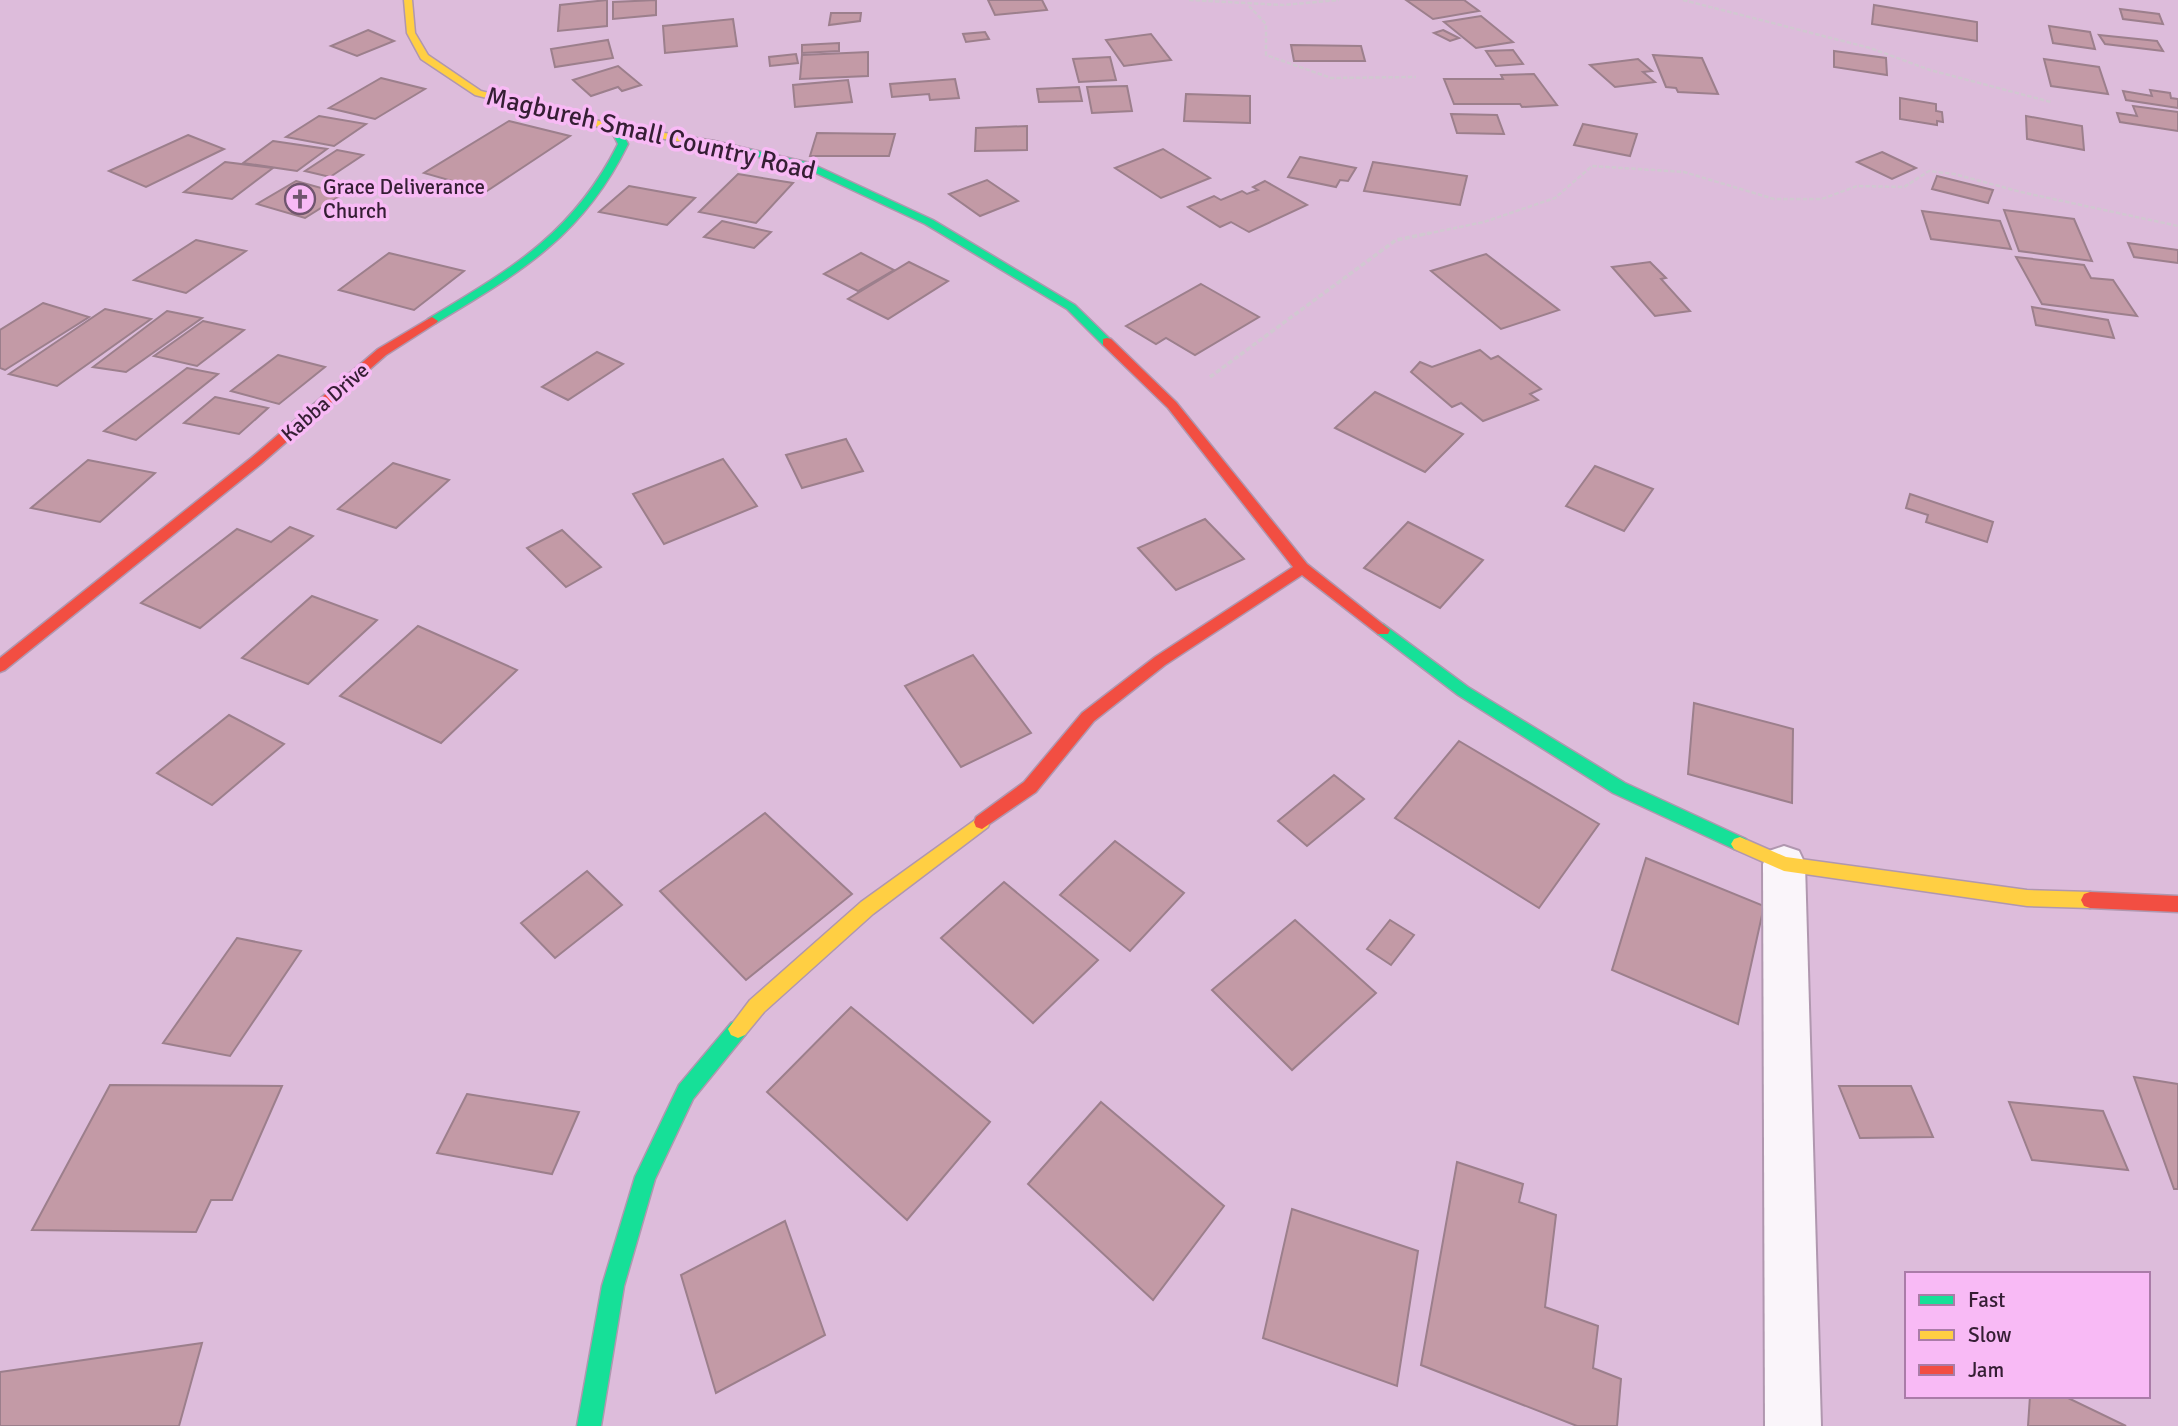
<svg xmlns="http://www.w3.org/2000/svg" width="2178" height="1426" font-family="Signika,sans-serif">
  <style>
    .building { fill: #c39aa6; stroke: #9c7f8c; stroke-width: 2 }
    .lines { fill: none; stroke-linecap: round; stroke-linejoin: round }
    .street-casing { stroke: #b097af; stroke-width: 4 }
    .fast-casing { stroke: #b097af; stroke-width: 3 }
    .slow-casing { stroke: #b097af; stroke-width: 3 }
    .jam-casing { stroke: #b097af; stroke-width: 3 }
    .path-far1 { stroke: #d1c8d1; stroke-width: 2.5; stroke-dasharray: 4.5 2; stroke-linecap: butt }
    .path { stroke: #d1c8d1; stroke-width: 3.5; stroke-dasharray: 5 2.5; stroke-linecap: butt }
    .street { fill: #faf5fa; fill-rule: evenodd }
    .fast { fill: #16e098; fill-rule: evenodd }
    .slow { fill: #ffcf43; fill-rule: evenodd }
    .jam { fill: #f24e42; fill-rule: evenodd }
    .labels { text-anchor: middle; stroke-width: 7; stroke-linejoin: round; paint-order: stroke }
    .far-poi-label { font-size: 21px; fill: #351e34; stroke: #f8baf5; text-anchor: start }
    .far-street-label { font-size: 21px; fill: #351e34; stroke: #f8baf5 }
    .street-label { font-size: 26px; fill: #351e34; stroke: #f8baf5 }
  </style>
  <rect width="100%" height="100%" fill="#ddbcdb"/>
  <g class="building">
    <path d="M607 0V26L558 31 560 5Z"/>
    <path d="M656 0V15L613 19V2Z"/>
    <path d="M988 0H1042L1047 10 995 15Z"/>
    <path d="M1406 0H1464L1479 11 1433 19Z"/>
    <path d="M1874 5 1977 22V41L1872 24Z"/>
    <path d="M2120 9 2159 14 2163 24 2123 19Z"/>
    <path d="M831 13H861L860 21 829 25Z"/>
    <path d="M1481 16 1513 42 1476 48 1444 22Z"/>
    <path d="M733 19 737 46 665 53 663 26Z"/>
    <path d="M2049 26 2090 32 2095 49 2053 43Z"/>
    <path d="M368 30 394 41 357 56 331 46Z"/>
    <path d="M1443 30 1459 38 1450 41 1434 33Z"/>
    <path d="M985 32 989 39 966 42 963 34Z"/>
    <path d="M1151 34 1171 60 1124 66 1106 40Z"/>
    <path d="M2099 35 2157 41 2163 51 2105 44Z"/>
    <path d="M608 40 613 58 555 67 551 49Z"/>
    <path d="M839 43V51L802 53V45Z"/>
    <path d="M1291 45 1361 46 1365 61H1294Z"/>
    <path d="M1513 50 1523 64 1496 66 1486 51Z"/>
    <path d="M1834 51 1886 58 1887 75 1834 67Z"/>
    <path d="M868 52V76L800 79 802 55Z"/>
    <path d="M796 54 798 63 770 66 769 57Z"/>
    <path d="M1653 55 1702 58 1718 94 1678 92 1676 88 1666 87Z"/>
    <path d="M1110 57 1116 80 1079 82 1073 59Z"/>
    <path d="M1638 59 1652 71 1643 72 1655 82 1615 87 1590 65Z"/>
    <path d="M2044 59 2099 67 2108 94 2051 86Z"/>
    <path d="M618 66 641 85 622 91 618 87 591 96 573 80Z"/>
    <path d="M1534 74 1557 105 1522 107 1520 104H1454L1444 79H1503L1501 75Z"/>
    <path d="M381 78 425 89 375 119 329 108Z"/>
    <path d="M955 79 959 98 930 100 929 94 892 97 890 84Z"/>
    <path d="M848 80 852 102 795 107 793 85Z"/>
    <path d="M1127 86 1132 111 1092 113 1087 87Z"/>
    <path d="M1079 87 1082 101 1039 102 1037 89Z"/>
    <path d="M2150 90 2170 93 2171 98 2178 99V108L2126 100 2123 91 2152 96Z"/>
    <path d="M1186 94 1250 96V123L1184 121Z"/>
    <path d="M1900 98 1936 104V111L1942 112 1943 122 1937 121V125L1900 119Z"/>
    <path d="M2133 106 2178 112V131L2120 122 2117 113 2137 116Z"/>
    <path d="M1451 114 1497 115 1504 134 1457 133Z"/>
    <path d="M319 116 366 124 334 146 286 137Z"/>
    <path d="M2026 116 2082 126 2084 150 2027 139Z"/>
    <path d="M509 121 570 136 487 191 424 173Z"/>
    <path d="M1583 124 1637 134 1630 156 1574 145Z"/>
    <path d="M1027 126V150L975 151 976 128Z"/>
    <path d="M817 133 895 134 889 156H810Z"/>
    <path d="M188 135 224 149 146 187 109 171Z"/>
    <path d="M273 141 327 149 297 171 243 163Z"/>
    <path d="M1163 149 1210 178 1161 198 1115 168Z"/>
    <path d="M337 150 363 155 330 177 305 171Z"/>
    <path d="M1882 152 1916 168 1892 179 1857 162Z"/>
    <path d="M1300 157 1356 168 1348 181 1340 180 1336 187 1288 177Z"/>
    <path d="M225 162 273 168 232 199 184 192Z"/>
    <path d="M1373 162 1467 176 1460 205 1364 191Z"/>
    <path d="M738 174 793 183 756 223 699 212Z"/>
    <path d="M1937 176 1993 190 1988 203 1932 189Z"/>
    <path d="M987 180 1018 201 980 216 949 194Z"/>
    <path d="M296 181 343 194 305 218 257 204Z"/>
    <path d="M1265 181 1307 205 1249 232 1231 222 1220 227 1188 207 1214 196 1221 200 1242 191 1247 194 1258 190 1253 187Z"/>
    <path d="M629 186 695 198 667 225 599 212Z"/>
    <path d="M2004 210 2074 219 2092 261 2019 251Z"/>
    <path d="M1922 211 2000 221 2011 249 1931 239Z"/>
    <path d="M722 221 771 232 754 248 704 237Z"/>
    <path d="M196 240 246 251 186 293 134 280Z"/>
    <path d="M2128 243 2178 250V263L2134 257Z"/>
    <path d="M389 253 464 271 414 310 339 290Z"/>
    <path d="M861 253 894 270 858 291 824 274Z"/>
    <path d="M1486 254 1559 310 1501 329 1431 271Z"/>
    <path d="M2016 257 2084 265 2091 278 2113 280 2137 316 2042 304Z"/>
    <path d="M909 262 948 281 888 319 848 299Z"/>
    <path d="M1650 262 1666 278 1661 279 1690 311 1655 316 1612 267Z"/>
    <path d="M1201 284 1259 317 1195 355 1166 338 1156 344 1126 326Z"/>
    <path d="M43 303 89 317 5 370 0 368V330Z"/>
    <path d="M2032 307 2108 320 2114 338 2036 325Z"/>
    <path d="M105 309 151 319 57 386 9 374Z"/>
    <path d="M167 311 202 318 126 372 93 367Z"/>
    <path d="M203 321 244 330 197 366 154 356Z"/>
    <path d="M1480 350 1491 359 1498 356 1541 389 1530 394 1538 400 1483 421 1461 403 1452 407 1411 372 1420 362 1432 367Z"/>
    <path d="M597 352 623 364 568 400 542 387Z"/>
    <path d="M278 355 325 367 279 404 231 391Z"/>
    <path d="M187 368 218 374 136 440 104 431Z"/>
    <path d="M1375 392 1463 434 1425 472 1335 428Z"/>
    <path d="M215 397 268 408 239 434 184 423Z"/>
    <path d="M846 439 863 471 802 488 786 455Z"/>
    <path d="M723 459 757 506 664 544 633 494Z"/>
    <path d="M88 460 155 473 100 522 31 508Z"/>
    <path d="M393 463 449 480 396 528 338 509Z"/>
    <path d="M1595 466 1653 489 1624 531 1566 506Z"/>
    <path d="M1910 494 1993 522 1987 542 1926 522 1928 515 1906 508Z"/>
    <path d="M1205 519 1244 559 1176 590 1138 548Z"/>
    <path d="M1408 522 1483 560 1440 608 1364 568Z"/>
    <path d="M290 527 313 536 200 628 141 603 237 529 271 542Z"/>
    <path d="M562 530 601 567 566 587 527 548Z"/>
    <path d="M312 596 377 620 308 684 242 658Z"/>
    <path d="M418 626 517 670 441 743 340 696Z"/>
    <path d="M973 655 1031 733 961 767 905 686Z"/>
    <path d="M1694 703 1793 729 1792 803 1688 774Z"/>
    <path d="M229 715 284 744 212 805 157 773Z"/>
    <path d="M1459 741 1599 824 1539 908 1395 818Z"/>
    <path d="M1334 775 1364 799 1307 846 1278 821Z"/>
    <path d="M765 813 852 894 746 980 660 891Z"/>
    <path d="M1115 841 1184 893 1130 951 1060 895Z"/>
    <path d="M1646 858 1764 906 1738 1024 1612 970Z"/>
    <path d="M587 871 622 905 555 958 521 923Z"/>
    <path d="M1004 882 1098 960 1033 1023 941 938Z"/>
    <path d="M1295 920 1376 993 1292 1070 1212 990Z"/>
    <path d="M1390 920 1414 935 1391 965 1367 949Z"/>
    <path d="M237 938 301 951 230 1056 163 1043Z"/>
    <path d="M851 1007 990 1122 907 1220 767 1092Z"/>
    <path d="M2134 1077 2178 1084V1189H2174Z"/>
    <path d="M110 1085 282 1086 232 1200H211L196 1232 32 1230Z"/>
    <path d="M1839 1086H1911L1933 1137 1860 1138Z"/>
    <path d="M467 1094 579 1112 552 1174 437 1153Z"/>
    <path d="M1101 1102 1224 1206 1153 1300 1028 1184Z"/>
    <path d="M2009 1102 2103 1111 2128 1170 2032 1160Z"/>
    <path d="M1457 1162 1523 1184 1519 1202 1556 1215 1545 1307 1598 1326 1593 1368 1621 1379 1617 1426H1577L1421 1365Z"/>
    <path d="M1292 1209 1418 1251 1397 1386 1263 1338Z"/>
    <path d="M785 1221 825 1335 716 1393 681 1275Z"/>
    <path d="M202 1343 179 1426H0V1372Z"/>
    <path d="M2030 1396H2064L2126 1426H2028Z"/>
  </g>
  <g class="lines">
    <g class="street-casing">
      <path id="street" d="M1784 846 1799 851 1805 864 1821 1426H1765L1763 864 1769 851Z"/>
    </g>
    <g class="fast-casing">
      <g id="fast">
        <path d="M615 125 620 128 628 144C583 236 521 272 436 323H428V319C511 269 573 234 618 144L610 128Z"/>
        <path d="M714 141 810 163 933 220 1075 305 1113 342 1111 345H1103L1067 309 925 224 803 167 711 146V142Z"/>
        <path d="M1383 624 1468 687 1625 783 1746 839 1749 844 1746 849 1740 851 1734 849 1613 793 1458 695 1378 634 1376 630Z"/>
        <path d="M738 1020 745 1023 748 1029 745 1035 693 1099 655 1179 624 1286 601 1426H577L602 1286 635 1177 679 1085 731 1023Z"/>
      </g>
    </g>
    <g class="slow-casing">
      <g id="slow">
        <path d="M404 0H412L415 33 428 55 481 91 615 125 714 141 719 144 714 147 615 131 475 95 421 59 407 33Z"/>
        <path d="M982 815 988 817 990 822 988 827 873 914 764 1012 745 1035 738 1038 731 1035 728 1029 750 1000 861 902Z"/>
        <path d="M1740 837 1786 857 2027 890 2090 892 2096 894 2099 900 2096 906 2090 908 2027 906 1784 871 1734 849 1731 844 1734 839Z"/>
      </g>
    </g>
    <g class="jam-casing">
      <g id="jam">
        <path d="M432 317 438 321 436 323 386 355 261 464 5 670 0 672V658L251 458 378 349Z"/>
        <path d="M1107 338 1111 339 1176 402 1307 564 1390 630 1388 634H1378L1302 575 1165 665 1094 721 1036 792 982 829 976 827 974 822 976 817 1024 782 1082 713 1155 657 1293 567 1168 408 1103 345V339Z"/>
        <path d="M2090 892 2178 896V912L2090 908 2084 906 2081 900 2084 894Z"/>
      </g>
    </g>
    <g class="path-far1">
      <path d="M1189 0 1283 5 1339 0"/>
      <path d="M1683 0 1870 48 1930 70 2051 102"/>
      <path d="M1249 6 1266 24V55L1331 78 1416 77"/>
      <path d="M1421 235 1484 222 1555 198 1592 166 1684 172 1774 199H1822L1857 186 1904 187 1929 171 1954 174 2021 192 2178 226"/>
    </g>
    <path class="path" d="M1210 377 1396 240 1430 233"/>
    <use href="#street" class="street"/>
    <use href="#fast" class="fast"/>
    <use href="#slow" class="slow"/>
    <use href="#jam" class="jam"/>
  </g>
  <defs>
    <g id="church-ring" transform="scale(1.575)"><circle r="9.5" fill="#f8baf5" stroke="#70556e" stroke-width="1.5"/><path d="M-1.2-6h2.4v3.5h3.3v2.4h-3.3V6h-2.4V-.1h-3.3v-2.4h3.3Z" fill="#70556e"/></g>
  </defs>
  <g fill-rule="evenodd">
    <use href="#church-ring" x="300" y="199"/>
  </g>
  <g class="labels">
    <g class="far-poi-label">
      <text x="323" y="194">Grace Deliverance<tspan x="323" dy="24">Church</tspan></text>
    </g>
    <g class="far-street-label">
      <text transform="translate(325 402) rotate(-41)" y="7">Kabba Drive</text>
    </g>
    <g class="street-label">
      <text transform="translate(651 133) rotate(13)" y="9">Magbureh Small Country Road</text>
    </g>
  </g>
  <rect x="1905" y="1272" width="245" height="126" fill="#f8baf5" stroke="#aa7ca8" stroke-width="2"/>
  <rect x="1919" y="1295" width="35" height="10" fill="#16e098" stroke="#aa7ca8" stroke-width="2"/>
  <text x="1968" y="1307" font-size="21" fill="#351e34">Fast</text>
  <rect x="1919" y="1330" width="35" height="10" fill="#ffcf43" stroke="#aa7ca8" stroke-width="2"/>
  <text x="1968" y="1342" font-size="21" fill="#351e34">Slow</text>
  <rect x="1919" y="1365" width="35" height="10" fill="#f24e42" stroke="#aa7ca8" stroke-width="2"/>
  <text x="1968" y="1377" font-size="21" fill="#351e34">Jam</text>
</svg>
